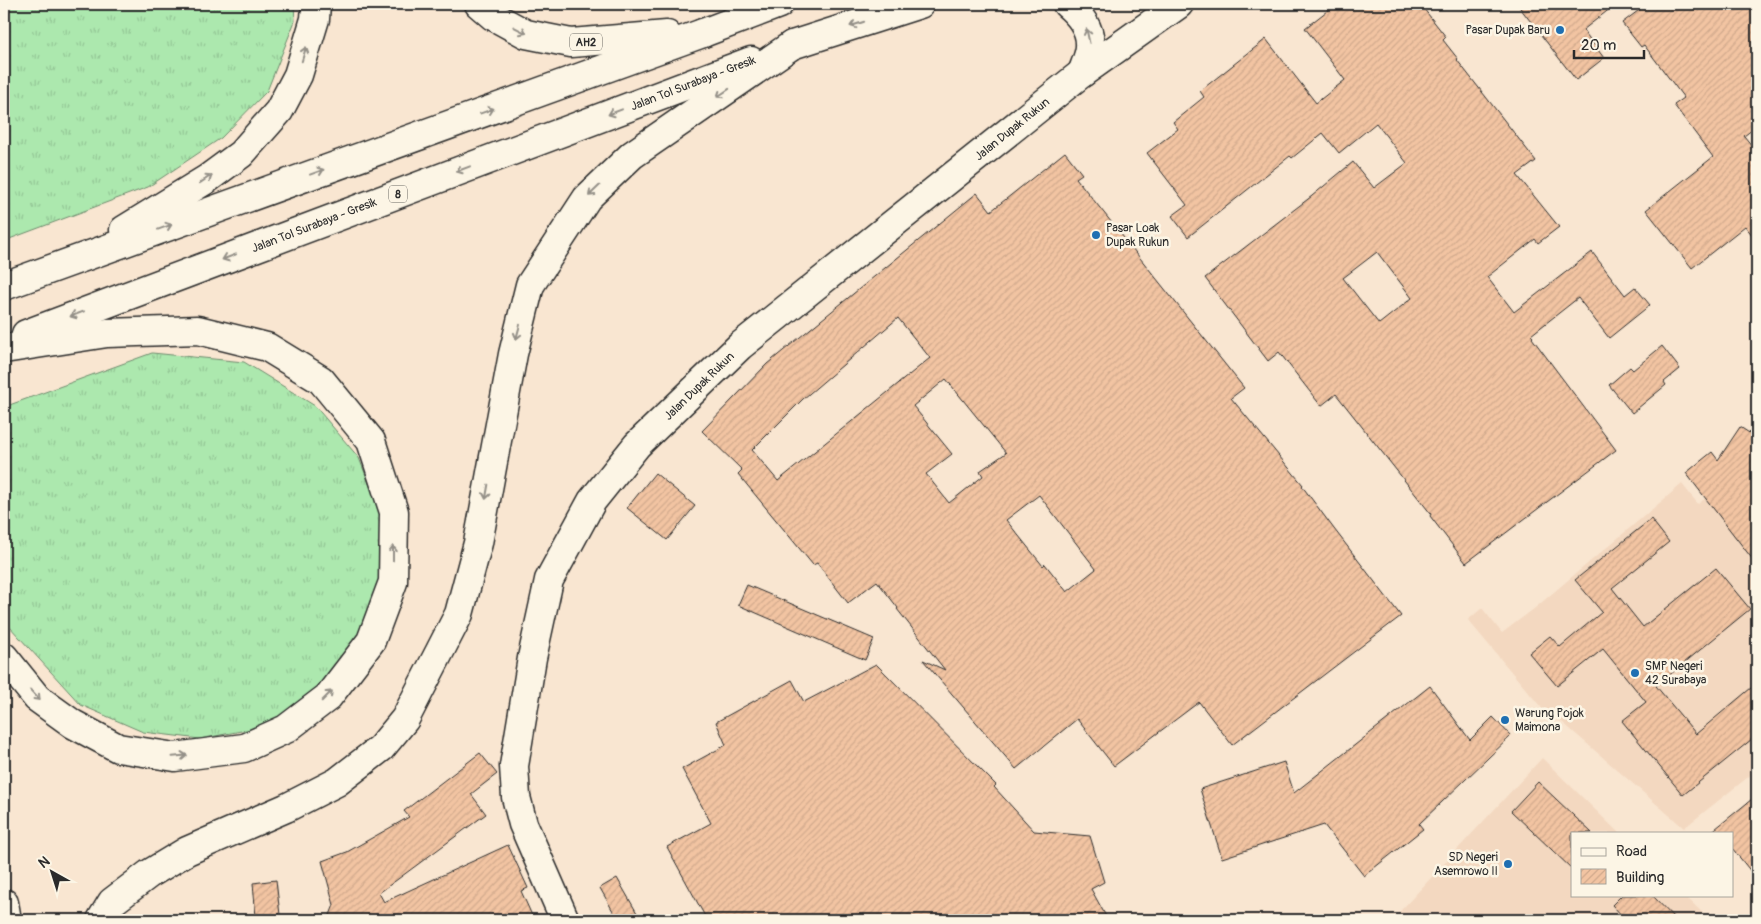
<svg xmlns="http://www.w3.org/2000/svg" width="1761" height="924" font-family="Pangolin,sans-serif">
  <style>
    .built { fill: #f3d8c0 }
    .grass { fill: url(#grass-tufts); stroke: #6c8a6c }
    .building { fill: url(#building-hatch); stroke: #2b2b2b; fill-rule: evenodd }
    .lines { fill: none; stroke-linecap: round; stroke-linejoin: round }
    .secondary-casing { stroke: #2b2b2b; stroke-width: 31 }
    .primary-casing { stroke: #2b2b2b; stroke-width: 31 }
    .highway-casing { stroke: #2b2b2b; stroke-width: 31 }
    .secondary { stroke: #fcf5e5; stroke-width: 28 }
    .primary { stroke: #fcf5e5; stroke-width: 28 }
    .highway { stroke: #fcf5e5; stroke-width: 28 }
    .oneway { stroke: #949088 }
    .poi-dot { fill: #1f6fb2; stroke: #fcf5e5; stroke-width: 2 }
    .labels { text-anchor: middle; stroke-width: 5; stroke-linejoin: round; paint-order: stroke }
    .shield { fill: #fcf5e5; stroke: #6a6863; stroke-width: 1 }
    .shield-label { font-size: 11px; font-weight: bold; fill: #2b2b2b }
    .poi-label { font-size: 12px; fill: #2b2b2b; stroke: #fcf5e5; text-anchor: start }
    .street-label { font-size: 12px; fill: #2b2b2b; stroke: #fcf5e5 }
  </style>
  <defs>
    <pattern id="grass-tufts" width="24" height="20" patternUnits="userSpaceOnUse" patternTransform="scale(1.25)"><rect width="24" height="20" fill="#ace8ae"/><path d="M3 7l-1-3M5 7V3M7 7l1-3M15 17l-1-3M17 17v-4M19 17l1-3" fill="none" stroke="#94c796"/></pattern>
    <pattern id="building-hatch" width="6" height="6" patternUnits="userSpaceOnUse" patternTransform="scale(1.25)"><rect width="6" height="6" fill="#f2c4a2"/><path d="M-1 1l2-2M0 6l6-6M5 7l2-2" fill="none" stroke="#d0a98c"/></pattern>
  </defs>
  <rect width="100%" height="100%" fill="#f9e6d1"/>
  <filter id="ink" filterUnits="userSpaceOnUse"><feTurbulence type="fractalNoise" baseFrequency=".02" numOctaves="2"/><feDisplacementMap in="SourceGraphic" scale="10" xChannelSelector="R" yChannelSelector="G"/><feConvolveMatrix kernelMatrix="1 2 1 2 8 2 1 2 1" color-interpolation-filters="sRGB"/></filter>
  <g filter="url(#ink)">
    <g class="built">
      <path d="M1742 469 1757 483V770L1684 828 1562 722 1545 712 1468 620 1482 608 1502 633 1535 608 1682 484 1698 504Z"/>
      <path d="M1542 758 1619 833H1572V895H1684L1710 920H1392Z"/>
    </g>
    <g class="grass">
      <path d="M4 4H294L295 21 267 91 221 138 148 187 4 241Z"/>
      <path d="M152 353 244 362 315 406 359 458 382 516 385 583 361 637 318 691 267 726 200 739 143 732 81 705 9 626 4 603V407Z"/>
    </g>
    <g class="building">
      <path d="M1336 4H1420L1446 37 1443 40 1458 59 1457 60 1536 161 1517 175 1559 227 1538 243 1535 239 1487 277 1514 312 1592 252 1625 295 1635 287 1650 305 1609 338 1578 298 1531 335 1533 337 1532 338 1616 450 1466 563 1430 516 1431 514 1336 394 1321 406 1279 352 1268 361 1205 278 1312 196 1353 162 1374 188 1407 163 1376 123 1339 153 1323 133 1292 158 1290 156 1188 237 1172 216 1187 205 1147 153 1178 129 1173 122 1204 97 1200 91 1266 39 1316 103 1345 80 1305 28ZM1377 252 1412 298 1379 324 1343 278Z"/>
      <path d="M1517 4H1616L1583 30 1604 58 1576 80Z"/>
      <path d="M1647 4H1757V126L1744 136 1757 152V241L1745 226 1692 268 1646 210 1713 157 1674 105 1684 98 1644 45 1641 47 1622 23Z"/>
      <path d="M1065 152 1082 174 1076 178 1244 388 1231 398 1303 485 1302 486 1334 529 1401 616 1232 745 1199 702 1114 766 1077 719 1016 769 923 660 945 670 897 609 898 608 877 581 848 603 817 563 813 565 738 474 742 470 702 431 767 364 977 193 991 211ZM898 318 930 358 778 481 752 450 803 399ZM946 379 1006 453 980 471 983 476 949 503 926 474 952 454 913 406ZM1039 495 1096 569 1067 592 1045 564 1043 566 1006 520Z"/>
      <path d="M1662 346 1680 369 1664 382 1666 385 1632 413 1609 385 1630 367 1633 370Z"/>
      <path d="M1740 427 1757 438V565L1686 473 1712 452 1718 460Z"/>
      <path d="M655 473 695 506 667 540 627 508Z"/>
      <path d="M1651 519 1669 542 1612 588 1643 627 1716 568 1750 609 1656 686 1696 734 1757 683V735L1683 795 1622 721 1646 702 1603 649 1557 686 1529 653 1550 636 1560 647 1602 612 1575 580Z"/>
      <path d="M747 585 874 639 865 660 738 605Z"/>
      <path d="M876 664 996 785 994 787 1034 831 1090 836 1104 882 1091 889 1108 920H707L667 847 711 823 682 769 726 745 716 722 792 680 804 702Z"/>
      <path d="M1430 686 1470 740 1493 717 1511 736 1419 824 1423 829 1364 876 1324 825 1222 858 1200 789 1284 762 1294 793Z"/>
      <path d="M480 753 497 774 471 794 486 814 379 893 384 902 508 845 528 888 521 891 534 920H328L334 905 322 861 347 852 409 817 404 811Z"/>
      <path d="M1538 782 1592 833H1572V869L1511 811Z"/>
      <path d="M1757 795V879L1732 848V833H1710Z"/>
      <path d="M617 878 641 920H618L600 888Z"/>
      <path d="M276 880 280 915 256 917 253 883Z"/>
      <path d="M1622 895H1652L1676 920H1626L1612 905Z"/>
    </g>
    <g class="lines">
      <g class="secondary-casing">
        <g id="secondary">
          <path d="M1067 4C1079 14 1091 29 1090 46 1090 54 1085 65 1082 73"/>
          <path d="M565 920 523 824 516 797 514 766 532 658 549 580 592 501 637 445 740 346 1082 73 1179 4"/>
        </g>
      </g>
      <g class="primary-casing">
        <g id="primary">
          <path d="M703 33 779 4"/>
          <path d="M792 45 920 4"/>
        </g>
      </g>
      <g class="highway-casing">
        <g id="highway">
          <path d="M479 4 493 16 526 34 571 43 667 35"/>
          <path d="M124 230 207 179 241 154 279 111 298 75 315 19 316 4"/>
          <path d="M4 286 703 33"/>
          <path d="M26 334 751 61"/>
          <path d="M4 349 107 333 198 330 267 347 321 380 371 441 394 512 393 582 371 641 328 697 286 729 244 748 175 757 118 748 73 724 37 698 4 657"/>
          <path d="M4 903 7 920"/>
          <path d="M101 920 112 902 149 874 187 851 286 808 337 782 381 748 405 719 459 614 478 543 513 354 530 285 587 198 632 155 792 45"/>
        </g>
      </g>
      <use href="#secondary" class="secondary"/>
      <use href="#primary" class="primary"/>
      <use href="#highway" class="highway"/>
    </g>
    <defs><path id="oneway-shaft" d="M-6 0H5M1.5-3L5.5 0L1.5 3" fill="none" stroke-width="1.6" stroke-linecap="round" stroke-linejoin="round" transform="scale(1.25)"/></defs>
    <g class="oneway">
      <use href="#oneway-shaft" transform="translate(857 24) rotate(162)"/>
      <use href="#oneway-shaft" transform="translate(520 30) rotate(27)"/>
      <use href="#oneway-shaft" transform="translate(1088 36) rotate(-102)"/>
      <use href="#oneway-shaft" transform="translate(304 54) rotate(-73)"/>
      <use href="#oneway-shaft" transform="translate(723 93) rotate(146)"/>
      <use href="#oneway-shaft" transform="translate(487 111) rotate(-20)"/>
      <use href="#oneway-shaft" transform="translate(615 112) rotate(159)"/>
      <use href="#oneway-shaft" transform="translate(463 169) rotate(159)"/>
      <use href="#oneway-shaft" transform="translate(317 172) rotate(-20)"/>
      <use href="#oneway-shaft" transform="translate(206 179) rotate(-34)"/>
      <use href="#oneway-shaft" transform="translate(594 191) rotate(136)"/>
      <use href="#oneway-shaft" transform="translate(165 227) rotate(-20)"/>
      <use href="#oneway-shaft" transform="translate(229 257) rotate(159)"/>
      <use href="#oneway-shaft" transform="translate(77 314) rotate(159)"/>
      <use href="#oneway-shaft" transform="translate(518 332) rotate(105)"/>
      <use href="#oneway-shaft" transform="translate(487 492) rotate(100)"/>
      <use href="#oneway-shaft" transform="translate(393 553) rotate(-90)"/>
      <use href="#oneway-shaft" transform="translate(35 695) rotate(47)"/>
      <use href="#oneway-shaft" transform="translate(327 696) rotate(-45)"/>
      <use href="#oneway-shaft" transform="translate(180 756) rotate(-5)"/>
    </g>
  </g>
  <g class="poi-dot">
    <circle cx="1560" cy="30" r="5"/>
    <circle cx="1096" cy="235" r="5"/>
    <circle cx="1635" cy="673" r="5"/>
    <circle cx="1505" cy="720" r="5"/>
    <circle cx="1508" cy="864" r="5"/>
  </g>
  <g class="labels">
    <g class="shield">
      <rect x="570" y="33.5" width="32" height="17" rx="4"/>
      <rect x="389" y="185.5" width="18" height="17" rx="4"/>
    </g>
    <g class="shield-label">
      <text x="586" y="46">AH2</text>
      <text x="398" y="198">8</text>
    </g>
    <g class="poi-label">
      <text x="1550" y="34" text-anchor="end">Pasar Dupak Baru</text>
      <text x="1106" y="232">Pasar Loak<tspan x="1106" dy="14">Dupak Rukun</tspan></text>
      <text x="1645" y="670">SMP Negeri<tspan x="1645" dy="14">42 Surabaya</tspan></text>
      <text x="1515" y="717">Warung Pojok<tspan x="1515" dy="14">Maimona</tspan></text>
      <text x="1498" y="861" text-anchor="end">SD Negeri<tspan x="1498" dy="14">Asemrowo II</tspan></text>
    </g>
    <g class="street-label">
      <text transform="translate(693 83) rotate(-21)" y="4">Jalan Tol Surabaya - Gresik</text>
      <text transform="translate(1012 129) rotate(-39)" y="4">Jalan Dupak Rukun</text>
      <text transform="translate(314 225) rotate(-21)" y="4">Jalan Tol Surabaya - Gresik</text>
      <text transform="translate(699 386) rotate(-44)" y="4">Jalan Dupak Rukun</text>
    </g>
  </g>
  <rect width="1761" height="924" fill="none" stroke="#fcf5e5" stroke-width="20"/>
  <rect x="10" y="10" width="1741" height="904" fill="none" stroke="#2b2b2b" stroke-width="2" filter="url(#ink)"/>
  <rect x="1571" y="832" width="162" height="65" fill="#fcf5e5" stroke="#a8a49b"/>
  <rect x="1581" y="848" width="25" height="8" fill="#fcf5e5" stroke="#a8a49b"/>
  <text x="1616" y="856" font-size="15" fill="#2b2b2b">Road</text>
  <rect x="1581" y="869" width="25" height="15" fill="url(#building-hatch)" stroke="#a8a49b"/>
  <text x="1616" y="882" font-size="15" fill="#2b2b2b">Building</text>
  <g transform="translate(52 872) rotate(321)" stroke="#fcf5e5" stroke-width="4" paint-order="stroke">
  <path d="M0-4L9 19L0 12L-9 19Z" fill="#2b2b2b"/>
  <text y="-8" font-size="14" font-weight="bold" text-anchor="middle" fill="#2b2b2b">N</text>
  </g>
  <path d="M1574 50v8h70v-8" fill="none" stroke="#2b2b2b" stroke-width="2.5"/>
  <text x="1581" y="50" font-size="15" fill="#2b2b2b" stroke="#fcf5e5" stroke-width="4" paint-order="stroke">20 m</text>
</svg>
